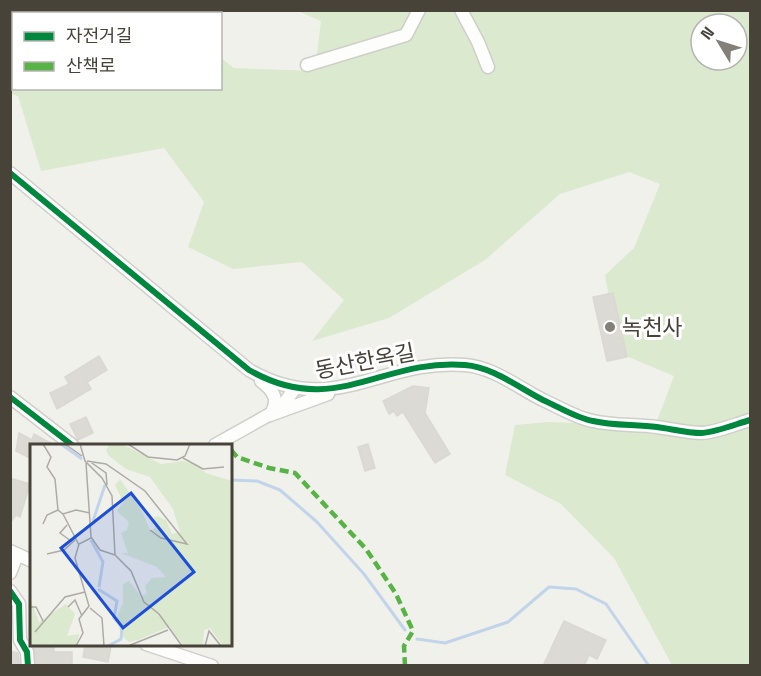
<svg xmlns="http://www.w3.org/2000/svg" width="761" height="676" font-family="'Space Grotesk','Noto Sans KR',sans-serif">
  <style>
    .green { fill: #dbe9cf; fill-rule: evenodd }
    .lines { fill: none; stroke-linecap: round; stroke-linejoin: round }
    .stream { stroke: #c2d4e9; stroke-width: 3 }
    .building { fill: #dbdad5; stroke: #d9d8d2; stroke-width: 1.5 }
    .minor-casing { stroke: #cfcfca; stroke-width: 15 }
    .minor { stroke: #fdfdfc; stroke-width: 12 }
    .quiet { stroke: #57b346; stroke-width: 4.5; stroke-dasharray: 9 4.5; stroke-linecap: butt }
    .cycleway-casing { stroke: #fff; stroke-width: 10 }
    .cycleway { stroke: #00873e; stroke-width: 6 }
    .poi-dot { fill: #828078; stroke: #fff; stroke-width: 2 }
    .labels { text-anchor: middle; stroke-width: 6; stroke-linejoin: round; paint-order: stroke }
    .poi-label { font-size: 22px; fill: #474339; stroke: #fff; text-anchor: start }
    .street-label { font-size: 22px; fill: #474339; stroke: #fff }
    .inset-river { fill: none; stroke: #c2d4e9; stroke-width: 3 }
    .inset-road { fill: none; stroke: #adaba4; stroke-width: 1.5 }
    .view { fill: #1d4ed8; fill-opacity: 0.15; stroke: #1d4ed8; stroke-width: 3 }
    .inset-edge { fill: none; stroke: #474339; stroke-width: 3 }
  </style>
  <rect width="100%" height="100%" fill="#f1f1ec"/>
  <path class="green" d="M298 11H750V665H672L614 558 561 504 505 475 515 425 548 422 655 426 674 376 619 353 605 275 634 248 660 184 629 172 560 194 485 260 389 318 312 341 344 300 302 262 233 269 188 247 204 202 164 148 41 171 18 96 11 94 10 27 14 28V88H220L221 58 234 68 315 71 321 21ZM701 24H737V60H701Z"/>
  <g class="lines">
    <g class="stream">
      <path d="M231 480 257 481 280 490 317 522 364 574 405 630"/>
      <path d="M417 639 445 643 508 622 549 587 576 589 606 604 649 666"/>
    </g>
  </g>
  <g class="building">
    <path d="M613 293 627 357 607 361 593 297Z"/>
    <path d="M99 356 107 370 87 382 91 389 57 409 50 393 69 384 65 377Z"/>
    <path d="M413 386 429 388 425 413 450 454 435 463 403 412 397 416 394 411 389 414 383 401Z"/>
    <path d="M86 417 93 433 78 440 70 424Z"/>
    <path d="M19 433 32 440 34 434 54 445H32V459L16 451Z"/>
    <path d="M368 444 375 468 365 471 358 447Z"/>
    <path d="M13 479 30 484 20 517 16 515 10 523V487Z"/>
    <path d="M564 621 606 640 597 659 589 655 584 666H543Z"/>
    <path d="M34 645H54V652H72V666H36Z"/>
    <path d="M85 645 111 647 108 662 83 657Z"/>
    <path d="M10 651 18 653 20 666H10Z"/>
  </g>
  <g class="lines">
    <g class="minor-casing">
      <g id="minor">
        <path d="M461 10 478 42 488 67"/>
        <path d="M307 65 406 35 419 10"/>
        <path d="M10 173 249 370C334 419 382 358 465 365 493 367 519 388 543 400 559 407 576 418 593 421 614 426 636 424 657 427 672 429 687 433 702 433 717 432 736 424 750 420"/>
        <path d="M261 381C274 391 280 400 270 415L328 394"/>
        <path d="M10 397 72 445"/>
        <path d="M215 445 281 408 295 388"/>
        <path d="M10 551 32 561"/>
        <path d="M10 573 17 555"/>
        <path d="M10 591 19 604 20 640 27 652 28 666"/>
        <path d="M146 644 212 666"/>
      </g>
    </g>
    <use href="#minor" class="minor"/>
    <path class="quiet" d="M231 450 237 457 269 468 295 473 366 549 396 594 413 631 404 646 405 666"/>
    <g class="cycleway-casing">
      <g id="cycleway">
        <path d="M10 173 249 370C334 419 382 358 465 365 493 367 519 388 543 400 559 407 576 418 593 421 614 426 636 424 657 427 672 429 687 433 702 433 717 432 736 424 750 420"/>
        <path d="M10 397 72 445"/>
        <path d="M10 591 19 604 20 640 27 652 28 666"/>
      </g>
    </g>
    <use href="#cycleway" class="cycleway"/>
  </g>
  <circle class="poi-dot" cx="610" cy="327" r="6"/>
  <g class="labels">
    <g class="poi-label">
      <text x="622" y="335">녹천사</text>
    </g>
    <g class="street-label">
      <text transform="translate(365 361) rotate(-11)" y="8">동산한옥길</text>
    </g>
  </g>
  <g transform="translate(30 444)">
    <rect width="202" height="202" fill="#f1f1ec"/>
    <path d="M79 0H92L131 20 153 17 166 20 176 29 202 37V202H193L180 184 174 186 173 202H154L139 183 108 196 99 198 92 192 86 175 93 159V140L99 137 111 152 117 150 115 142 122 134 136 133 127 123 91 109H98L91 89 97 86 99 78 87 67 93 58 85 41 90 35 112 67 120 87 125 84 124 73 128 72 136 76 142 90 150 88 143 65 120 33 96 25 79 12 76 7ZM0 154 9 178 36 160 45 170 37 192 49 190 47 202H0Z" fill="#dbe9cf"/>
    <path class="inset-river" d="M31 0 52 15M63 77 75 41M61 96 73 118 69 143M68 145 87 157 84 174 92 183 91 195 78 202"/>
    <path class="inset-road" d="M13 0 21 13 17 23 25 35 28 66 33 70 46 66 60 69M35 0 52 12M50 0 55 17 72 34 82 52 85 111 101 127 114 158 129 170 152 202M98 0 118 13 147 16 155 12 160 0M153 14 173 25 194 23M57 17 76 20 115 47 157 100 131 94 120 86M59 17 76 29 77 41M56 19 61 93 70 106 85 111M33 70 49 101M13 80 17 71 28 66M37 81 30 89 41 97M17 110 34 106 45 96M0 163H6L13 177M38 163 45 156 52 172M60 164 72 174 74 202M5 188 35 153 55 148M46 202 53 189 49 175 59 162 45 114 49 100 61 94M98 202 138 186M175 202 179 187 191 202"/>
    <path class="view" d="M101 49 164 128 93 184 31 104Z"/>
    <rect width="202" height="202" class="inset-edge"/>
  </g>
  <rect width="761" height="676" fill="none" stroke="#474339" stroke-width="24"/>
  <rect x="12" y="12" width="210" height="78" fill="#ffffff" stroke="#b5b4b0" stroke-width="1.5"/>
  <rect x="24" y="32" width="30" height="9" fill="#00873e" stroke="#b5b4b0" stroke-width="1.5"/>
  <text x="66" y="42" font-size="18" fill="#474339">자전거길</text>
  <rect x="24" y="62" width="30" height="9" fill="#57b346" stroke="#b5b4b0" stroke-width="1.5"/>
  <text x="66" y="72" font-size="18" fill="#474339">산책로</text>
  <g transform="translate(719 42) rotate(308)"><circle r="28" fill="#ffffff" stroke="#b5b4b0" stroke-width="1.5"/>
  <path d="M0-4.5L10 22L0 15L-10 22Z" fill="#828078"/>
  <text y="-9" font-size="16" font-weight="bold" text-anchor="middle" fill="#474339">N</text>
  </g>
</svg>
